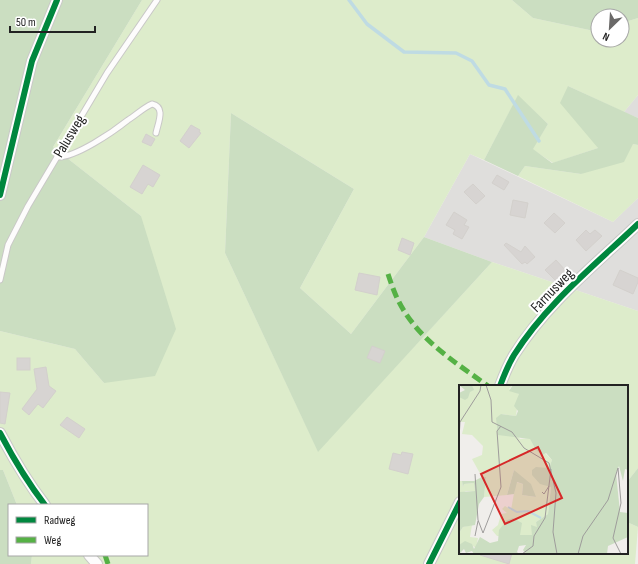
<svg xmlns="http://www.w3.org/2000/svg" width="638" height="564" font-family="'Sofia Sans Condensed',sans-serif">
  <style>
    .residential { fill: #dfdedc }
    .grass { fill: #ddeccb }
    .forest { fill: #cbdec1 }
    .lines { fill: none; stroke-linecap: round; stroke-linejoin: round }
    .stream { stroke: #bfdbe3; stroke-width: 3.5 }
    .building { fill: #d7d4d2; stroke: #d3d0cc }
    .service-casing { stroke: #c9c8c7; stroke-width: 7 }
    .minor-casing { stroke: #c9c8c7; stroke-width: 12 }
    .service { stroke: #fdfcfc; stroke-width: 5 }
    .minor { stroke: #fdfcfc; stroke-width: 10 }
    .quiet { stroke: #55b145; stroke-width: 5; stroke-dasharray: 10 5; stroke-linecap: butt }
    .cycleway-casing { stroke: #fff; stroke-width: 8 }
    .cycleway { stroke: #00873e; stroke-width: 6 }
    .labels { text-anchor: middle; stroke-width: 4; stroke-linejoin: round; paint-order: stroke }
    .street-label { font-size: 15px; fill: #222; stroke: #fff }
    .inset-river { fill: none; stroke: #bfdbe3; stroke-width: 2 }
    .inset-road { fill: none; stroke: #9e9c9b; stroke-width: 1 }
    .view { fill: #d62828; fill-opacity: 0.15; stroke: #d62828; stroke-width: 2 }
    .inset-edge { fill: none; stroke: #222; stroke-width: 2 }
  </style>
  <rect width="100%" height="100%" fill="#f0eeeb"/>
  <g class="residential">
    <path d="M638 95V118L624 112Z"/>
    <path d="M470 154 613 222 638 198V311L492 262 424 237Z"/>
  </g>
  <g class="grass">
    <path d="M142 0H512L533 18 594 31 598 30V40H622V23L638 18V95L624 112 568 86 598 148 553 163 532 149 548 124 518 96 484 160 470 154 424 237 351 334 300 288 354 189 231 113 225 253 318 451 492 262 638 311V468L627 482V386H460V553H627V522L638 527 635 564H31L32 555H147V505H17L3 470H0V331L75 349 104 383 141 216 53 147Z"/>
    <path d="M633 144 638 145V198L613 222 518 176 525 166 581 174Z"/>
  </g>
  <g class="forest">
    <path d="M0 0H142L53 147 141 216 176 329 155 376 104 383 75 349 0 331Z"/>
    <path d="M512 0H638V18L622 23V16H598V30L594 31 533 18Z"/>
    <path d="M568 86 638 118V145L633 144 624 162 581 174 525 166 518 176 484 160 518 95 548 124 533 149 552 163 598 148 560 103Z"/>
    <path d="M231 113 354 189 300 288 351 334 424 237 492 262 318 452 225 253Z"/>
    <path d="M638 468V527L627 522V482Z"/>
    <path d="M0 470H3L17 505H9V555H32L31 564H0Z"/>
  </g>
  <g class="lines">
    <path class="stream" d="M349 0 367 24 404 52 456 53 472 61 489 85 505 89 539 141"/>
  </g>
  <g class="building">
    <path d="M191 125 200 130 199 132 201 133 189 148 180 141Z"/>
    <path d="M146 134 155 139 151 146 142 142Z"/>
    <path d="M143 165 160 175 153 187 148 184 142 194 130 187Z"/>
    <path d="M497 175 509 182 504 190 492 183Z"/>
    <path d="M473 184 485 196 476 204 464 192Z"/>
    <path d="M513 200 528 203 525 218 510 215Z"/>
    <path d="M454 212 467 220 464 225 469 227 462 239 453 234 455 230 446 225Z"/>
    <path d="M554 213 565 223 555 233 544 223Z"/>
    <path d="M586 230 590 234 595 230 602 236 586 251 576 240Z"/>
    <path d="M402 238 414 243 410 255 398 250Z"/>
    <path d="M506 243 521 252 525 246 535 257 527 264 525 262 522 264 504 245Z"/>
    <path d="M556 260 566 271 556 281 545 270Z"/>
    <path d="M620 270 638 278V282L633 294 613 285Z"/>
    <path d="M359 273 380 277 377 295 355 290Z"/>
    <path d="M372 346 385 351 380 363 367 358Z"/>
    <rect x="17" y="358" width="13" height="12"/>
    <path d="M46 367 49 386 56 391 43 408 38 404 29 415 22 409 37 389 34 369Z"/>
    <path d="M0 392 10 393 5 424 0 423Z"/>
    <path d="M67 417 85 429 79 438 60 425Z"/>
    <path d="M402 452 413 454 408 474 389 469 393 453 401 455Z"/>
    <path d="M480 553H512L509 564 480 555Z"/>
  </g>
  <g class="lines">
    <g class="service-casing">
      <g id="service">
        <path d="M57 157C75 158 113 132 128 120 136 115 143 108 152 104 166 107 158 123 156 133"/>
        <path d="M0 280 8 245 28 206 107 73 157 0"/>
      </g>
    </g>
    <g class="minor-casing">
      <g id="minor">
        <path d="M0 195 32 61 57 0"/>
        <path d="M500 386C504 375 508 365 514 355 546 304 595 265 638 224"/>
        <path d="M0 433C13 458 28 483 45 505"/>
        <path d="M89 555 97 564"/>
        <path d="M429 564 460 502"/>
      </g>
    </g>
    <use href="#service" class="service"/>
    <use href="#minor" class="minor"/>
    <g class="quiet">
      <path d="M388 274C391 283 394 292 398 300 417 339 455 362 488 386"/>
      <path d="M105 555 108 564"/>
    </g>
    <g class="cycleway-casing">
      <g id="cycleway">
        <path d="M0 195 32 61 57 0"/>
        <path d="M500 386C504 375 508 365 514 355 546 304 595 265 638 224"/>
        <path d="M0 433C13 458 28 483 45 505"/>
        <path d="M429 564 460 502"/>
      </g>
    </g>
    <use href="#cycleway" class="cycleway"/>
  </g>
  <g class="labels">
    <g class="street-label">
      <text transform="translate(69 136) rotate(-59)" y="5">Palusweg</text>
      <text transform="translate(552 290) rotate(-46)" y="5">Farnusweg</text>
    </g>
  </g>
  <g transform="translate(459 385)">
    <rect width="169" height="169" fill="#f0eeeb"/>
    <path d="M13 0H54L50 4 60 9 57 31 42 29 61 54 71 53 77 65 86 68 93 75 90 83 82 84 92 102 89 129 77 137 79 142 74 143 73 150 38 151 33 145 39 140 42 129 48 128 43 124 46 121 52 125 57 97 64 99 63 110 77 112 55 85 48 110 25 112 27 92H23L13 74 23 70 24 61 13 50 3 49 6 37H0V11L14 5ZM0 96H3L4 102 5 99 15 98 16 106H7L0 110ZM13 140 11 152 19 153 17 163 9 158 0 160V148L4 142Z" fill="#ddeccb"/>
    <path d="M0 0H13L15 5 11 7 9 13 6 15 0 12V8L6 5ZM54 0H169V85L166 84 164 96 160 81 157 88 161 127 169 128V152L149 161 148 169H67L64 165 67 160 60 161 58 167 60 169H15L13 166 7 168 5 164 0 169V160L6 156 13 159 15 164 21 152 31 158 39 156 40 145 48 135 54 133 63 138 61 150H73L72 140 78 142 77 137 89 129 92 102 81 99 73 90V85L77 82 90 83 93 75 87 68 83 70 77 65 71 54 39 50 37 33 42 29 57 31 59 26 55 21 60 9 50 6ZM55 85 72 99 77 112 63 110 64 99 58 97 55 109 48 110ZM23 92H27L25 112 20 119 16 140 4 142 0 148 1 107 16 106 15 98 5 99 4 102 3 96H15Z" fill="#cbdec1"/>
    <path class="inset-river" d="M49 122 58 127 69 126 82 133"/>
    <path class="inset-road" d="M27 0 32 15 33 37 53 47 65 63 90 78 97 108 94 147 98 169M0 54 1 37 21 6 22 0M16 89 19 135 24 148 42 102 38 46 42 41M83 107 85 109 90 101M16 151 19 136M63 169 74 161 75 151 86 133 92 84M119 169 124 151 149 115 159 83 162 118 154 153 162 169"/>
    <path class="view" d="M79 62 103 113 46 139 22 89Z"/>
    <rect width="169" height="169" class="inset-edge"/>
  </g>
  <rect x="8" y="504" width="140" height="52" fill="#ffffff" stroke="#a7a7a7"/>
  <rect x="16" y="517" width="20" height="6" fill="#00873e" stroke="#a7a7a7"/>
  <text x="44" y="524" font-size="12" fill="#222222">Radweg</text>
  <rect x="16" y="537" width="20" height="6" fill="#55b145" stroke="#a7a7a7"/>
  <text x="44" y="544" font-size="12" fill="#222222">Weg</text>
  <g transform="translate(610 28) rotate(205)"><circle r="19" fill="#ffffff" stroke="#a7a7a7"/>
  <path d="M0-3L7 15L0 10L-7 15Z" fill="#6a6968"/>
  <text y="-6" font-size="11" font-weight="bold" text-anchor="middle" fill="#222222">N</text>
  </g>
  <path d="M10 26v6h85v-6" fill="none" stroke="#222222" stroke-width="2"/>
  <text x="16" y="26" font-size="12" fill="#222222" stroke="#ffffff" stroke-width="3" paint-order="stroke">50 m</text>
</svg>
